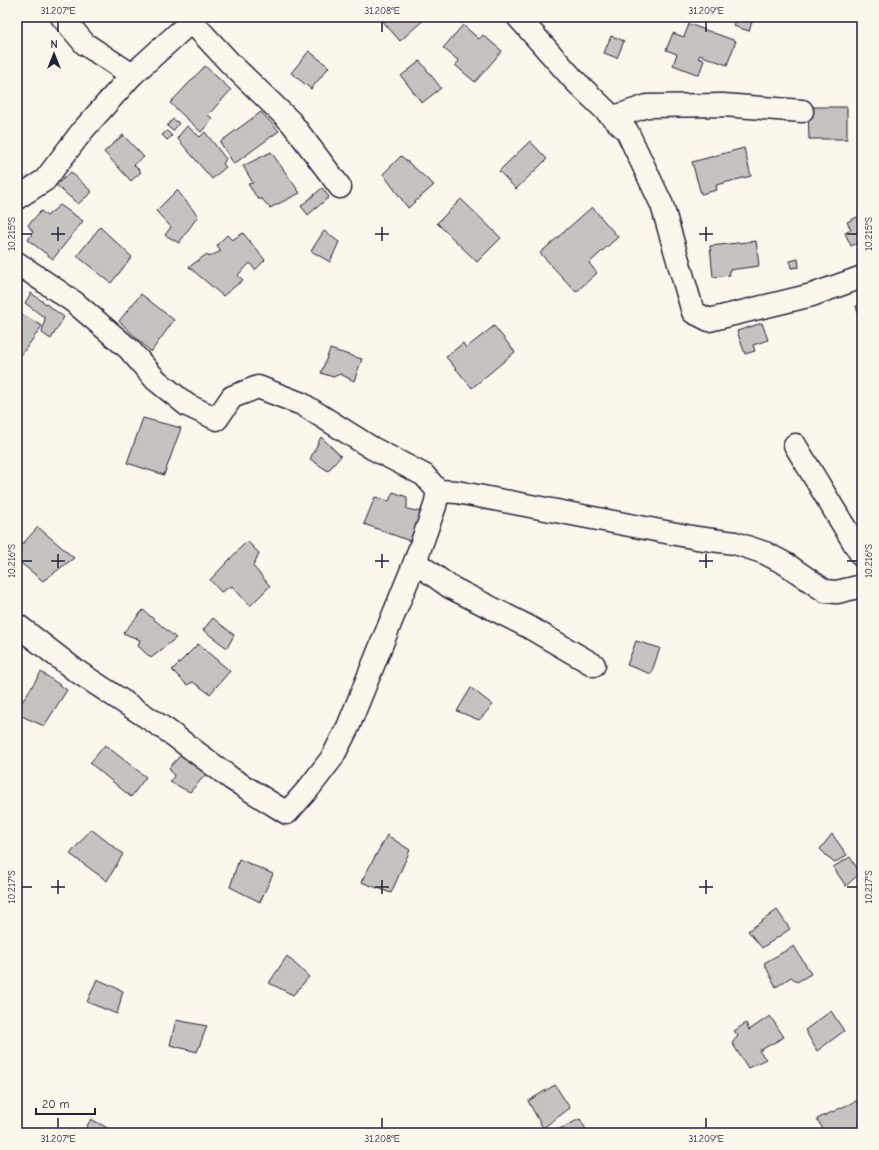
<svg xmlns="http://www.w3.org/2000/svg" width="879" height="1150" font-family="'Comic Neue',sans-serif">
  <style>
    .building { fill: #c6c2c0; stroke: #22223b }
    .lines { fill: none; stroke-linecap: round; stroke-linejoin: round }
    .minor-casing { stroke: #22223b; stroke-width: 25 }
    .minor { stroke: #fbf7ec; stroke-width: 22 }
    .ticks { fill: none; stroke: #22223b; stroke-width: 1.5 }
    .neatline { fill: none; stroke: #22223b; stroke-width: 1.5 }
    .ticks-label { font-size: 10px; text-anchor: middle; fill: #22223b }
  </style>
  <rect width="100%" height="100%" fill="#fbf7ec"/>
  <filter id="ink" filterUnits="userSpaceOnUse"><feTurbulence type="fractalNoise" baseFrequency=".025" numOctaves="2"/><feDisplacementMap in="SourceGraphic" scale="8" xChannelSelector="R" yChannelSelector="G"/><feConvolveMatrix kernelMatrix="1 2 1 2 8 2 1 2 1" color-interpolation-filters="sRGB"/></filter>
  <g filter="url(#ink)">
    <g class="building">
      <path d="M379 17H427L400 41Z"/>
      <path d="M736 17 752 22 749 31 733 26Z"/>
      <path d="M689 24 736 41 727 65 700 55 698 58 704 60 699 75 673 65 677 54 666 50 673 33 684 37Z"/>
      <path d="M463 25 479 39 483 35 502 51 475 82 455 65 459 61 443 48Z"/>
      <path d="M611 36 624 41 617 58 604 53Z"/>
      <path d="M309 51 329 67 311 89 291 73Z"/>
      <path d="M420 61 441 88 422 103 401 76Z"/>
      <path d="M205 66 231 90 208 115 213 119 201 132 170 103Z"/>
      <path d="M808 107H847V139H809Z"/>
      <path d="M261 112 279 131 234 164 220 142Z"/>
      <path d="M173 119 179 123 173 131 167 126Z"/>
      <path d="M187 126 200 137 205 132 226 159 223 164 226 167 212 179 177 138Z"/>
      <path d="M167 131 172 136 167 140 162 135Z"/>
      <path d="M123 135 144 157 134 165 141 172 131 181 104 152Z"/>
      <path d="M530 141 547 159 516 189 499 171Z"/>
      <path d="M744 148 751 176 716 185 717 190 701 194 692 162Z"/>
      <path d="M271 152 300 193 270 208 262 199H258L248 184 253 183 243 166Z"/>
      <path d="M401 156 434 185 408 208 383 174Z"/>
      <path d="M71 172 92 192 78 204 56 185Z"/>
      <path d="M322 188 329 197 308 215 301 206Z"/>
      <path d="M177 190 198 216 179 243 165 235 171 227 156 211Z"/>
      <path d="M461 199 501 238 477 262 437 223Z"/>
      <path d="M60 205 83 221 53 259 28 240 33 232 28 225 41 211 47 216Z"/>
      <path d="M592 207 618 237 589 263 597 273 576 292 540 253Z"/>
      <path d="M861 215 862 216V251L858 243 851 246 845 233 851 230 847 222Z"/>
      <path d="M100 227 132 257 111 283 77 256Z"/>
      <path d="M324 231 339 242 330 262 311 251Z"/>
      <path d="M243 233 265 260 255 270 250 263 238 275 243 280 223 296 189 267 207 254 209 257 221 251 217 245 227 235 232 240Z"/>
      <path d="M756 241 759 266 729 270 730 275 713 277 710 246Z"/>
      <path d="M798 259 799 267 791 268 790 261Z"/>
      <path d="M31 293 64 317 51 339 42 333 45 318 25 303Z"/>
      <path d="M141 294 174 320 151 352 119 321Z"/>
      <path d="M862 305V323H861L856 306Z"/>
      <path d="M17 311 42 326 17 361Z"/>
      <path d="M762 323 768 340 753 345 755 351 745 354 737 331Z"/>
      <path d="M494 326 515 352 472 388 446 357 463 343 466 348Z"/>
      <path d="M330 349 362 359 354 381 340 374 333 377 321 373Z"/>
      <path d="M143 418 181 428 164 475 127 463Z"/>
      <path d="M321 437 341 456 328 471 310 459Z"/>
      <path d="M393 492 407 497V509L421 512 410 541 364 524 375 497 389 501Z"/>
      <path d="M38 527 74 558 43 581 17 560V550Z"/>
      <path d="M247 541 259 553 253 566 270 586 250 606 232 586 221 592 210 580Z"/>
      <path d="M143 610 176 638 151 658 138 646 140 640 123 633Z"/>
      <path d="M213 618 234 635 227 648 203 630Z"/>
      <path d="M636 641 660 648 651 674 627 665Z"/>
      <path d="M198 644 230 671 210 694 193 682 187 685 172 670Z"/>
      <path d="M41 672 67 690 44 726 17 714V710Z"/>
      <path d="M471 688 493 705 479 720 457 711Z"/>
      <path d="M105 745 146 777 131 797 90 763Z"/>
      <path d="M187 748 210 770 190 792 170 782 174 776 169 768Z"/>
      <path d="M91 829 123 854 107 881 70 854Z"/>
      <path d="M832 834 847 855 834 863 820 849Z"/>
      <path d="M387 835 410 850 391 893 361 882Z"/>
      <path d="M850 857 860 873 846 886 833 867Z"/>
      <path d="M239 859 273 874 260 902 230 887Z"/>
      <path d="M777 910 790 929 762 948 748 931Z"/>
      <path d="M794 946 811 974 797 982 791 977 776 987 764 963Z"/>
      <path d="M287 956 309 977 293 995 269 983Z"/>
      <path d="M97 979 123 991 117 1014 87 1002Z"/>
      <path d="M831 1011 844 1031 817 1051 805 1030Z"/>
      <path d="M770 1016 784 1037 759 1051 766 1059 748 1068 732 1043 738 1036 734 1031 746 1023 749 1030Z"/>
      <path d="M176 1020 207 1026 197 1052 170 1045Z"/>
      <path d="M555 1085 570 1108 543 1128 528 1101Z"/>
      <path d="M858 1100 862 1108V1127L851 1133H825L817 1119Z"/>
      <path d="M91 1119 113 1131V1133H83Z"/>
      <path d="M580 1119 588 1133H551Z"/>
    </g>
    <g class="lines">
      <g class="minor-casing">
        <g id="minor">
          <path d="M62 17 85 44 132 75"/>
          <path d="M518 17 574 80 627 131 662 205 693 312 709 320 812 295 862 277"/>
          <path d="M192 22 230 63 291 122 340 187"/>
          <path d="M614 117 647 106 723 105 802 111"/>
          <path d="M17 198 45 180 83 130 132 75 196 17"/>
          <path d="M17 263 74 302 129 349 156 380 187 405 217 419 232 397 258 387 302 404 372 448 424 475 438 491 435 506 415 562 348 727 332 758 309 788 287 813 232 779 168 731 75 670 17 625"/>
          <path d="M795 445 862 556"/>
          <path d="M438 491 457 492 697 538 735 543 765 553 786 564 825 591 837 592 862 586"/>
          <path d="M415 562 450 587 527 626 594 665"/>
        </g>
      </g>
      <use href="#minor" class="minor"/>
    </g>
  </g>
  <path class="ticks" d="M58 22V32M382 22V32M706 22V32M58 227V241M382 227V241M706 227V241M22 234H32M51 234H65M375 234H389M699 234H713M847 234H857M58 554V568M382 554V568M706 554V568M22 561H32M51 561H65M375 561H389M699 561H713M847 561H857M58 880V894M382 880V894M706 880V894M22 887H32M51 887H65M375 887H389M699 887H713M847 887H857M58 1118V1128M382 1118V1128M706 1118V1128"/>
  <rect width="879" height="1150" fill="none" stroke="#fbf7ec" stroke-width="44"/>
  <g transform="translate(54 54)" stroke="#fbf7ec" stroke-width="3" paint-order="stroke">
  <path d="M0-3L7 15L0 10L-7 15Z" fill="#22223b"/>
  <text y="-6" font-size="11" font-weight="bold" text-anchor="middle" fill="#22223b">N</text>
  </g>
  <path d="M36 1108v6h59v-6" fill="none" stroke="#22223b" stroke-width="2"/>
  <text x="42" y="1108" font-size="12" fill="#22223b" stroke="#fbf7ec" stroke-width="3" paint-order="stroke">20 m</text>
  <rect x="22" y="22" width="835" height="1106" class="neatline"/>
  <g class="ticks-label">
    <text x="58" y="14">31.207°E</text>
    <text x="382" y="14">31.208°E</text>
    <text x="706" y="14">31.209°E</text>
    <text transform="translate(11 234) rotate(-90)" y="4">10.215°S</text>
    <text transform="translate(868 234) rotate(-90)" y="4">10.215°S</text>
    <text transform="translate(11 561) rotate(-90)" y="4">10.216°S</text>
    <text transform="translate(868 561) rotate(-90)" y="4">10.216°S</text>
    <text transform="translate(11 887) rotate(-90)" y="4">10.217°S</text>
    <text transform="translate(868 887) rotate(-90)" y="4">10.217°S</text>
    <text x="58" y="1142">31.207°E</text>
    <text x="382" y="1142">31.208°E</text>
    <text x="706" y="1142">31.209°E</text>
  </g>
</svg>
